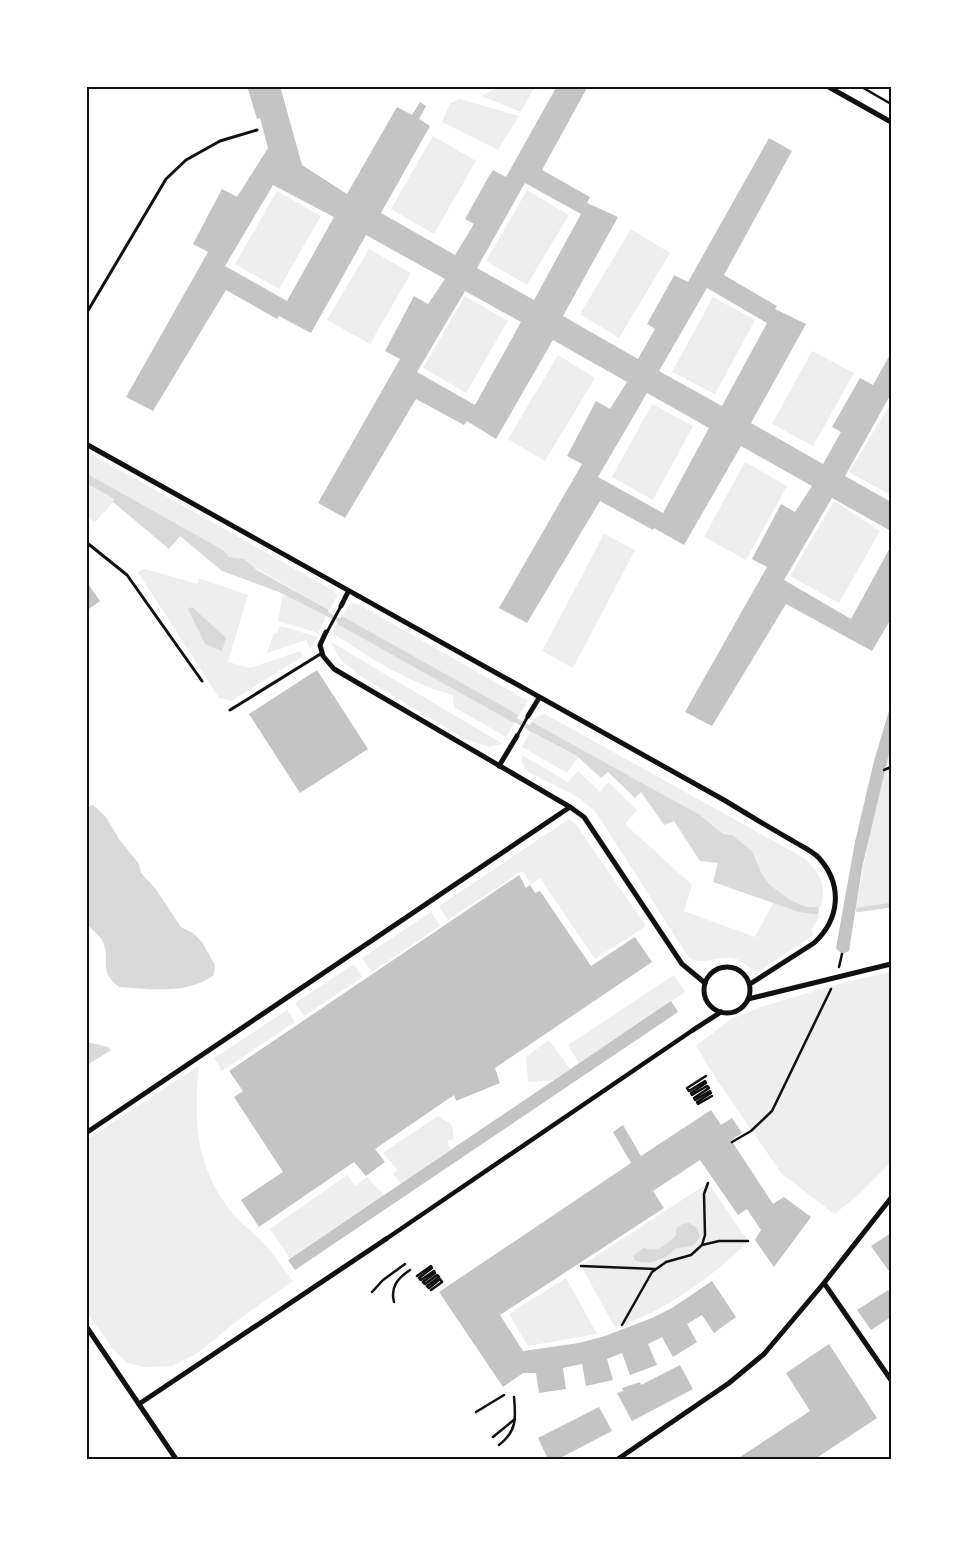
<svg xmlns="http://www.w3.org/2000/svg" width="977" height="1545" viewBox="0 0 977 1545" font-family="Helvetica,sans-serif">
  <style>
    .green { fill: #eee }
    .water { fill: #d9d9d9 }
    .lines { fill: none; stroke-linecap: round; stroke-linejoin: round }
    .stream { stroke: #d9d9d9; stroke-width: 4.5 }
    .building { fill: #c4c4c4; fill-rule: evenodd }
    .path { stroke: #111; stroke-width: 2.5 }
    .service { stroke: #111; stroke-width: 3 }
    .pedestrian { stroke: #111; stroke-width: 4.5 }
    .minor { stroke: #111; stroke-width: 5 }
    .neatline { fill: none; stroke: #111; stroke-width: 2 }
  </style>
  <rect width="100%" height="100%" fill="#fff"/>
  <g class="green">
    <polygon points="500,86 535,86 521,112 481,96"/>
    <polygon points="460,99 519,116 498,150 442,122 450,103"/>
    <polygon points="433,136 476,161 434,234 391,209"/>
    <polygon points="527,190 569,215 527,285 486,261"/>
    <polygon points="277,191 321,216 279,289 235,264"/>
    <polygon points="631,229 670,253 619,338 580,314"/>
    <polygon points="369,249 411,273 370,344 327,320"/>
    <polygon points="465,296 508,321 466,393 423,368"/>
    <polygon points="713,297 755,320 715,394 672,372"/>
    <polygon points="812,351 854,373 813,446 772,424"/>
    <polygon points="558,355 595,378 545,461 508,439"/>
    <polygon points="891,403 891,495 849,472"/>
    <polygon points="652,404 693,426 653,500 612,477"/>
    <polygon points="86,451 332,590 338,595 329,610 258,569 229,557 223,550 86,473"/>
    <polygon points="745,462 787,486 746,560 704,537"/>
    <polygon points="86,483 115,500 95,522 86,516"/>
    <polygon points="834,501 880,531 839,603 790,576"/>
    <polygon points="604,534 635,550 573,668 542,651"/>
    <polygon points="145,569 197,584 199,578 248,595 228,662 250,668 300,651 303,656 231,701 219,698 138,572"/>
    <polygon points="283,594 326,616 318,633 278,621"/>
    <polygon points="351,603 358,604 528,701 519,715 342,616"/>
    <path d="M337 624 514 723 506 737 454 707 453 695C408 683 371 658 332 633Z"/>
    <polygon points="280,626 318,637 310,649 306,640 267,653 274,633 277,633"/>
    <polygon points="331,642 503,744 489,747 465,739 362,677 341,660"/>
    <path d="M545 714 804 858C821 874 826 884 821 907H806L790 900 769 884 761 872 752 851 732 835 723 834 700 815 532 722 538 716Z"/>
    <polygon points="530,732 578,757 567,773 522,747"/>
    <polygon points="891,745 891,905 855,910 873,817"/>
    <path d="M522 755 568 782 578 771 600 792 608 782 637 810 625 824 692 885 684 911 755 937 773 903 799 912 820 916 811 930 814 935 758 972C749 969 743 960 733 958 717 955 705 966 689 958L596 812 578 797 528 772 522 762Z"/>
    <polygon points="569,819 575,823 646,926 595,959 540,878 531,884 522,871 448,920 439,906"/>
    <polygon points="431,912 440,926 372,972 362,958"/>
    <polygon points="354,964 362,977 304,1016 295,1003"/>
    <polygon points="891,972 891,1162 855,1198 834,1214 781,1173 715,1077 696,1046 731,1019 764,1006 846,982"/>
    <polygon points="674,975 685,992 579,1063 568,1045"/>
    <polygon points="287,1010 295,1022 222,1071 214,1058"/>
    <polygon points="549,1040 570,1069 554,1080 528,1082 526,1057"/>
    <path d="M199 1066C193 1122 196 1169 234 1215 244 1227 258 1235 267 1247 276 1257 284 1270 293 1281L242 1317 196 1354 172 1366 145 1367 127 1363 113 1349 86 1311V1140Z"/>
    <polygon points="438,1116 452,1125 454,1139 447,1141 451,1149 401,1183 393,1174 398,1170 383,1153"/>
    <polygon points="347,1175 355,1186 367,1177 384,1195 290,1258 270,1229"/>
    <path d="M708 1183 748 1241C716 1275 659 1315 615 1327L581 1266Z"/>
    <polygon points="566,1278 597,1334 528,1346 509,1314"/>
  </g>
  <g class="water">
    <polygon points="86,473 223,550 229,557 244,559 257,570 329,610 326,616 279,592 222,571 180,536 169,549 113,502 114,499 86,483"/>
    <polygon points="192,607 226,638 222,651 205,644 188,609"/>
    <polygon points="342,616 519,715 514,723 337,624"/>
    <polygon points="532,722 700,815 723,834 732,835 752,851 761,872 769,884 790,900 806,907 819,907 818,915 799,912 713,882 718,863 700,861 674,821 664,825 641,792 635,798 608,772 601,778 577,756 527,730"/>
    <path d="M93 805 106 817 119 839 139 864 141 873 155 888 181 927 193 933 202 942 215 965 214 975C188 995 150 989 119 987 98 970 110 962 104 944 101 936 92 930 86 923V807Z"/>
    <polygon points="86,1042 108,1047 111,1050 86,1066"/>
    <path d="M689 1223 697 1228 700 1237 694 1245 674 1249C667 1260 646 1266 635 1260L633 1256 644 1248C655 1254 668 1244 676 1235V1229L682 1224Z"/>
  </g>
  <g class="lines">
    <g class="stream">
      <polyline points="322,611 344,623"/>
      <polyline points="512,718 533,730"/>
      <polyline points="858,910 891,905"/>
    </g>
  </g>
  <g class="building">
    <path d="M247 86H280L302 165 347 194 397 107 412 115 420 102 426 106 419 119 430 126 381 213 455 255 474 224 465 219 489 176 493 170 506 177 557 86H588L542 170 590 197 587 203 618 217 563 316 638 359 655 329 647 324 671 281 674 275 688 282 769 138 792 151 724 275 777 306 775 309 806 324 751 423 823 464 841 432 832 427 860 378 873 385 891 353V394L845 476 891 502V531L832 498 784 580 851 619 891 546V619L872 651 786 604 712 726 685 712 767 567 752 559 781 504 795 512 812 486 741 446 684 545 654 528 653 530 600 501 527 623 499 608 582 464 567 456 596 401 610 409 627 382 553 340 496 439 467 421 464 425 416 399 345 518 318 503 400 359 385 351 414 296 428 304 445 279 366 235 311 333 279 316 277 319 226 290 153 411 126 397 208 252 193 244 222 189 237 197 268 148 260 118 257 119ZM525 183 581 214 534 300 477 268ZM273 185 334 217 287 301 225 266ZM707 288 767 323 722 406 659 371ZM465 291 521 322 475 405 417 372ZM647 393 709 428 663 513 598 477Z"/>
    <polygon points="86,581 100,601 86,611"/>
    <polygon points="317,670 368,749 300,793 249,714"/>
    <polygon points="891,704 891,745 862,868 849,951 842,954 836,948 855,842 874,761"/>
    <polygon points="519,875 526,888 530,885 535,893 540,891 591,966 635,937 652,962 495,1068 500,1083 456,1101 454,1095 375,1149 385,1162 366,1176 354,1162 259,1227 241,1200 283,1172 234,1097 243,1091 229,1071"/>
    <polygon points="671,1001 678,1012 295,1270 288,1260"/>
    <polygon points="711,1110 721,1125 732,1118 742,1133 731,1140 773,1204 784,1197 811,1217 774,1267 755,1240 761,1230 747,1209 738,1215 700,1160 653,1191 664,1208 500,1315 523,1351 579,1343 605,1336 652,1318 672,1308 712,1281 736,1317 714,1333 702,1315 687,1324 697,1342 673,1357 662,1337 648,1344 657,1365 630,1375 622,1353 607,1359 613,1380 586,1386 582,1364 563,1368 566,1389 539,1393 536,1373 523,1373 503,1387 439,1292 631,1163 613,1132 623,1125 641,1156"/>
    <polygon points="891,1233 891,1274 871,1246"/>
    <polygon points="888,1290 891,1295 891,1317 871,1330 857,1310"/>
    <polygon points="829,1344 877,1418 815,1459 737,1459 810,1411 786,1373"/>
    <polygon points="680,1365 693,1389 632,1421 617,1393 623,1391 622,1388 640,1382 641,1385"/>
    <polygon points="599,1407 612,1431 558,1459 548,1459 538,1438"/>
  </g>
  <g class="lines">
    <g class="path">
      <polyline points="860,86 891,104"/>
      <polyline points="884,770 891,767"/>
      <polyline points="839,967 842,954"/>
      <polyline points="706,1076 687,1088 689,1091 705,1081 706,1083 691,1093 692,1095 707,1086 709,1088 694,1098 695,1100 710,1091 711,1093 697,1102 698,1104 712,1096"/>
      <polyline points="732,1142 751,1131 772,1111 831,989"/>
      <polyline points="702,1245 719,1241 748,1241"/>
      <polyline points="581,1266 655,1269"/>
      <polyline points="417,1276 431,1266 432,1268 419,1278 421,1280 434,1271 435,1273 423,1282 425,1284 437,1275 439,1277 427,1286 429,1288 440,1279 442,1282 431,1290"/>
      <polyline points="372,1292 383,1280 405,1264"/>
      <path d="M394 1302C390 1287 398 1278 410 1270"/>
      <polyline points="622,1325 652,1272 666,1262 691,1255 702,1245 705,1235 704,1194 708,1183"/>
      <polyline points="476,1412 504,1395"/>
      <polyline points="493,1437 515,1419"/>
      <path d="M499 1445C517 1431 516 1418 514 1397"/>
    </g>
    <g class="service">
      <polyline points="86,314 166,179 186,160 220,141 257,130"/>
      <polyline points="86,542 127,575 202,681"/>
      <polyline points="327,632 341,606"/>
      <polyline points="230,710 322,653"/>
      <polyline points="517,736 528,716"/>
    </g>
    <polyline class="pedestrian" points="386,1239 693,1030"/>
    <g class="minor">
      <polyline points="827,86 891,122"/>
      <path d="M86 444 724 800C747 814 770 828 793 841 801 846 813 851 819 858 843 885 840 919 814 943L750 984"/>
      <polyline points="341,606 348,592"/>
      <polyline points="326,632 320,645 323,656 334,669 570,807"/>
      <polyline points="528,716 539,698"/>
      <polyline points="499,766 517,736"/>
      <circle cx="727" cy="990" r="23"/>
      <polyline points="748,999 891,964"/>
      <polyline points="693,1030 721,1012"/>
      <polyline points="86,1133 570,807 584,817 682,964 705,983"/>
      <polyline points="824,1283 891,1380"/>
      <polyline points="86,1326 176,1459"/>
      <polyline points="139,1404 386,1239"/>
      <polyline points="618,1459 729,1383 764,1354 824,1283 891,1198"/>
    </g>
  </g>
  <rect width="977" height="1545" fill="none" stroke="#ffffff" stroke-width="175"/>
  <rect x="88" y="88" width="802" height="1370" class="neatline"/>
</svg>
